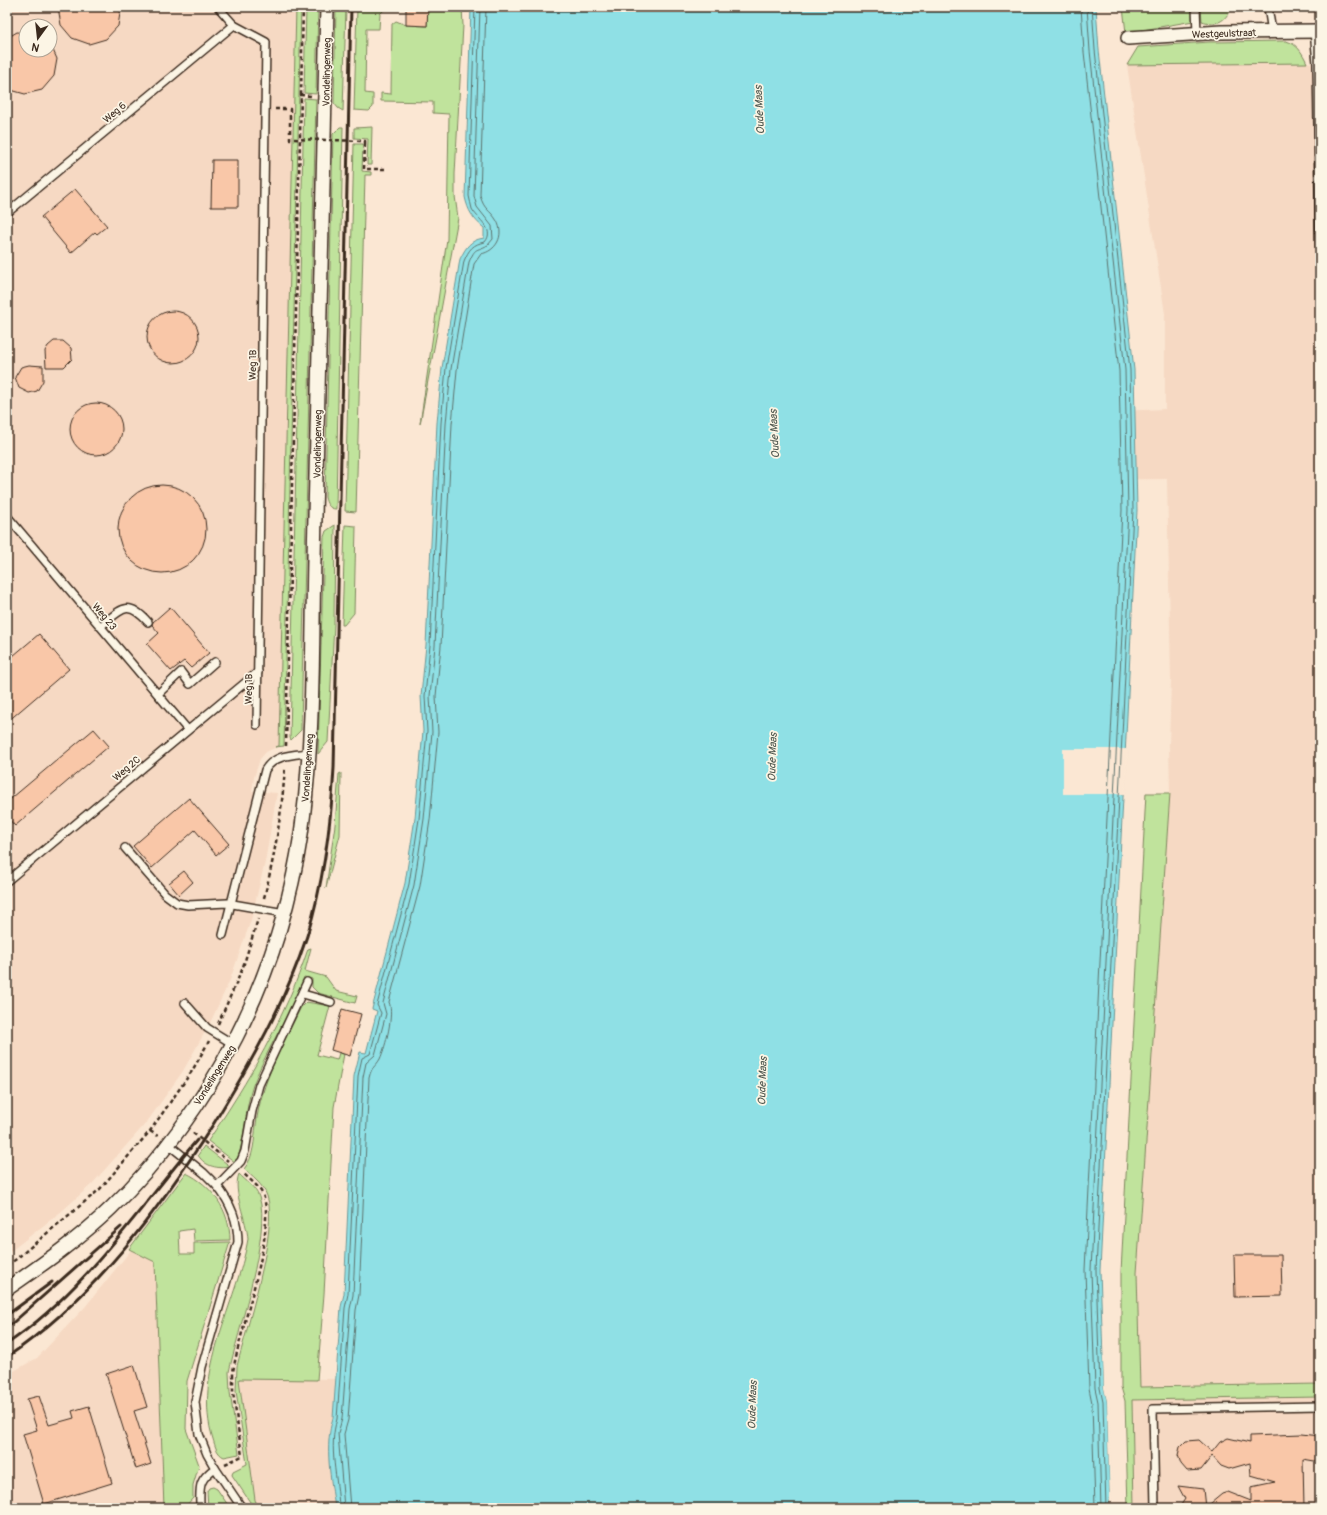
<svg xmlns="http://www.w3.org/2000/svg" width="1327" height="1515" viewBox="0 0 1327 1515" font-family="Pangolin,sans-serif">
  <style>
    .built { fill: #f6d9c3; fill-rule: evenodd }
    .green { fill: #c0e39c; stroke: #7e865d }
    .water { fill: #8fe0e5; stroke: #6d9795 }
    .pier { fill: #fbe7d3 }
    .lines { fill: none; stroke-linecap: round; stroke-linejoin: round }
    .shore { stroke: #5d736e; stroke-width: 1 }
    .building { fill: #f9c7a8; stroke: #3b2a1e }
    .lane-casing { stroke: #3b2a1e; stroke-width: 10 }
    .street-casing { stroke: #3b2a1e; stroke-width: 16 }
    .path { stroke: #3b2a1e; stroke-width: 2.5; stroke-dasharray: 4 3; stroke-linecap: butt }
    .lane { stroke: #fcf5e5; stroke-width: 7 }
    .street { stroke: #fcf5e5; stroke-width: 13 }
    .rail { stroke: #3b2a1e; stroke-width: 3 }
    .path-bridge { stroke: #3b2a1e; stroke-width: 2.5; stroke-dasharray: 4 3; stroke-linecap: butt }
    .labels { text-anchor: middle; stroke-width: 3.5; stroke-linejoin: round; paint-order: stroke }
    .street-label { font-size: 10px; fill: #3b2a1e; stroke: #fcf5e5 }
    .water-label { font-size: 11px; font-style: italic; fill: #505850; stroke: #fcf5e5 }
  </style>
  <rect width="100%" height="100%" fill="#fbe7d3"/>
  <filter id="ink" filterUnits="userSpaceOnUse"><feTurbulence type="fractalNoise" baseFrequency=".025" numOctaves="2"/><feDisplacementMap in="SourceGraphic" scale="8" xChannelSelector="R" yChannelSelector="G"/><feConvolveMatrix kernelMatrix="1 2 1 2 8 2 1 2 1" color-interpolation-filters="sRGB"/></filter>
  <g filter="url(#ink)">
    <g class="built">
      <path d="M7 7H296L279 746 266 752 260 759 254 777 252 791 277 793 265 862 251 920 230 980 210 1023 183 1071 147 1122 92 1184 62 1211 7 1254ZM26 26H50V50H26Z"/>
      <polygon points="1289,62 1320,63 1320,1384 1140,1387 1137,1273 1170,793 1169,745 1171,680 1167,479 1059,480 1058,414 1165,409 1165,314 1127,65"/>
      <polygon points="131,1250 155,1262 164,1508 7,1508 7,1375 37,1358 85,1307"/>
      <polygon points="238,1379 336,1379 333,1418 329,1431 330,1467 335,1508 259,1508 255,1500"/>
      <polygon points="1320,1397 1320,1508 1134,1508 1132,1400"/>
    </g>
    <g class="green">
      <polygon points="296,7 301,7 284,746 275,747 279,746"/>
      <polygon points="306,7 318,7 316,94 304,93"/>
      <polygon points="336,7 346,7 343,111 338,108 334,103"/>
      <polygon points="357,7 387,7 380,14 379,29 366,29 365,93 373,94 373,107 369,111 354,110"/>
      <polygon points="428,7 462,7 463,25 455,174 455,196 458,218 420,424 447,239 449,114 433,113 433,102 381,101 381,93 391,94 392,24 396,21 406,25 427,26"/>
      <polygon points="1123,7 1192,7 1193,21 1126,33"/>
      <path d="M1201 7H1231C1226 22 1216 26 1202 21Z"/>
      <path d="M1286 41C1297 44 1302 52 1307 63L1127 65 1138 47 1210 42Z"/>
      <polygon points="304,98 316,99 301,727 301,730 291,740 290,738"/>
      <path d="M340 127H343L336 509C329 509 326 503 325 497L333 134Z"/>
      <polygon points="372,127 371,165 367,165 368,139 354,138 354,128"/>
      <polygon points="354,144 363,144 362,171 371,172 371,175 365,175 356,512 345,511"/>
      <polygon points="335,525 334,624 328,742 318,754 324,537 326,531"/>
      <polygon points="345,525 356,526 354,613 344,625 342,625"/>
      <polygon points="341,773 340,835 326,888 335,825 339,774"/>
      <polygon points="1146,793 1170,793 1137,1273 1140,1387 1320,1384 1320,1397 1132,1400 1134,1508 1128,1508 1125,1401 1121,1387 1121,1272"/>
      <path d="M311 948 305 971 326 977 336 991 357 996 355 1003 318 993 312 987V979L304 977C291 1014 267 1048 253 1085 244 1111 246 1138 236 1163L208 1141C249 1081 285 1018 308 949Z"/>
      <path d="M306 1002 330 1006 317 1055 337 1060 339 1053 344 1054 334 1107 324 1294 317 1380 239 1379 255 1500 259 1508H254L232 1475 233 1471 247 1464 236 1391 237 1366C246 1330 279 1228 267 1196 263 1184 252 1177 244 1169 254 1157 254 1140 256 1125 261 1082 282 1046 301 1007Z"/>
      <path d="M204 1146 231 1167C218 1169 205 1167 198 1155Z"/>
      <path d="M186 1173C212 1185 230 1211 230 1240L194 1241 193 1229 179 1231 180 1254H194V1243L230 1242 187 1381 186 1429 199 1465 193 1485V1498L184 1508H164L155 1262 129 1249Z"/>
      <path d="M239 1174C246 1181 256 1188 259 1197 272 1230 237 1334 229 1372L230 1392 239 1454 224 1457C217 1454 215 1446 213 1439 192 1374 237 1303 248 1239 247 1220 232 1192 239 1174Z"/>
      <polygon points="213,1487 217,1489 230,1508 208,1508 207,1491 209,1488"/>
    </g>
    <path class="water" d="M471 7H1096L1099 50 1134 370 1137 510 1100 1270 1104 1388 1107 1401 1110 1508H335C331 1480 324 1446 333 1418L341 1307 344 1294 354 1076 360 1052 366 1053 377 1011 372 1009 405 883 415 818 423 731 421 696 426 645 437 423 442 368 460 259C466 247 470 240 484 238V228C473 219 468 211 465 197Z"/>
    <g class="pier">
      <polygon points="1063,749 1128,749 1125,794 1063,794"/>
      <polygon points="1103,1356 1105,1356 1106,1387 1109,1401 1112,1508 1110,1508 1107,1401 1104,1388"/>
    </g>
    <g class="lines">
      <g class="shore">
        <polyline points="1081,7 1084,52 1119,371 1122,510 1085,1270 1089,1388 1092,1403 1095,1508"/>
        <polyline points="1087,7 1090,51 1125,370 1128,510 1091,1270 1095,1388 1098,1402 1101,1508"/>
        <polyline points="1092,7 1095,50 1130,370 1133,510 1096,1270 1100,1388 1103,1402 1106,1508"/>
        <path d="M339 1508C338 1478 328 1448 337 1419L345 1308 348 1294 358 1076 362 1058 370 1054 381 1013 377 1005 409 884 419 819 427 731 425 696 430 645 441 423 446 368 464 261C469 249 473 244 485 242 496 229 477 219 472 209 471 205 470 200 469 196L475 7"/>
        <path d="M344 1508 338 1433 342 1419 350 1309 353 1295 363 1077 366 1063 375 1055 386 1014 383 1003 414 885 424 819 432 732 430 696 435 646 446 424 451 369 469 262C476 246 475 252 488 245L493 239 492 226 477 207 474 196 480 7"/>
        <path d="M350 1508 344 1434 348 1420 356 1310 359 1295 369 1078C372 1065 375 1068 380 1059 386 1046 394 1014 389 1002L420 886 430 820 438 732 436 696 441 646 452 424 457 370 474 264 481 254C496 251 505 236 497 221 490 209 484 211 480 195L486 7"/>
      </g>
    </g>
    <g class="building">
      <polygon points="58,7 121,7 118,26 106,39 89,44 72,38 61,25"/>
      <polygon points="406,7 428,7 427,26 406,25"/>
      <polygon points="17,32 26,33 26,50 53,50 57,59 54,76 42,90 25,94 7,89 7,38"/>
      <polygon points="212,160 238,160 238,207 211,207"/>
      <polygon points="75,189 107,226 97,234 95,232 71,253 41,217"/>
      <circle cx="173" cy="337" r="26"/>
      <polygon points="54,341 63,341 71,348 72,359 64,367 46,367 45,351 48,346"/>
      <polygon points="29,365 43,366 43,381 37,391 29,393 19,388 15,377 21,367"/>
      <circle cx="96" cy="429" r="26"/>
      <circle cx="162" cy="529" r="44"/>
      <polygon points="170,607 209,653 191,668 184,661 171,671 147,644 159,633 152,625 153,622"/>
      <polygon points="39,634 69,669 7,722 7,661"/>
      <polygon points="94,729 109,746 15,826 7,817 7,802"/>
      <polygon points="189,798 229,844 216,855 195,830 152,868 133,846"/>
      <polygon points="184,871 193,882 179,895 169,883"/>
      <polygon points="342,1009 361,1014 350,1056 331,1050"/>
      <polygon points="1234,1255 1281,1255 1282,1296 1235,1297"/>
      <polygon points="134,1365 147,1407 134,1411 151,1464 136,1469 106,1374"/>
      <polygon points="39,1396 49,1425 74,1418 72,1411 89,1406 112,1483 44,1504 23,1434 37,1430 27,1399"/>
      <polygon points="1302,1434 1320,1436 1320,1462 1303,1459 1304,1508 1179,1508 1185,1499 1178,1486 1203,1489 1205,1508 1222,1494 1228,1492 1251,1501 1251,1487 1275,1482 1251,1475 1250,1463 1229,1469 1221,1466 1212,1456 1201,1470 1187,1471 1181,1464 1178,1455 1180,1447 1186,1441 1199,1440 1212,1452 1220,1442 1228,1438 1250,1443 1250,1436"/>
    </g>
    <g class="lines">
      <g class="lane-casing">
        <g id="lane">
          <polyline points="218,7 234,25 266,42 257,725"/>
          <polyline points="1196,7 1197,34"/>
          <polyline points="1268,7 1272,32"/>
          <polyline points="1314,31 1317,63 1320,250"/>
          <polyline points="7,213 234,25"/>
          <polyline points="7,516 187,729"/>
          <path d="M101 626C122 609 127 599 148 622"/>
          <polyline points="158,694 181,672 190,684 215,662"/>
          <polyline points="125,848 165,894 177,903 188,905 227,903 285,913"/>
          <polyline points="7,881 258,672"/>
          <path d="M223 935 265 770C274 755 291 755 308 753"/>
          <polyline points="303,994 331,1002"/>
          <polyline points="185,1003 207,1028 233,1044"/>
          <polyline points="168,1144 204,1173 217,1186"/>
          <polyline points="215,1468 242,1508"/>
          <path d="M200 1508C200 1488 197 1481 215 1468L207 1454 199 1434 195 1402 202 1367 238 1242C238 1220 231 1203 217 1186L241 1161 245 1151 252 1111 259 1085 307 982"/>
          <polyline points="1155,1508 1153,1409 1320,1406"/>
        </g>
      </g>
      <g class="street-casing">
        <g id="street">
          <polyline points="1128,38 1221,32 1320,31"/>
          <polyline points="324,137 327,7"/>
          <path d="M7 1289C43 1264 79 1239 111 1208 213 1109 280 975 301 834 314 743 312 649 314 558 317 419 321 281 324 143"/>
        </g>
      </g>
      <g class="path">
        <polyline points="300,95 311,96"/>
        <polyline points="275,109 290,109 290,136"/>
        <polyline points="365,144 364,169 386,169"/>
        <polyline points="286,746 303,7"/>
        <path d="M264 898C275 855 282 812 285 767"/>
        <polyline points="218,1024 242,970 258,919"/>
        <polyline points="150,1131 158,1136"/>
        <polyline points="193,1133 228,1161"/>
        <polyline points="7,1265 15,1260 100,1189 150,1131 192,1071 209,1041"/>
        <path d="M225 1464 242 1456 233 1392V1372C239 1331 277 1231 263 1195 259 1186 250 1180 243 1173"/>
      </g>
      <use href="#lane" class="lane"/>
      <use href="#street" class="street"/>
      <g class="rail">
        <polyline points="7,1315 52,1282"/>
        <polyline points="7,1328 121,1227"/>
        <path d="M7 1344C85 1291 137 1211 197 1140"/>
        <path d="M7 1357C94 1298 158 1211 214 1123 251 1063 285 1003 307 936 324 881 331 825 334 768L351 7"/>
      </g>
      <polyline class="path-bridge" points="290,136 290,139 365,141 365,144"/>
    </g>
  </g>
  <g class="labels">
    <g class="street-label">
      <text transform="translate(1224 33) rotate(-2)" y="4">Westgeulstraat</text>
      <text transform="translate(326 72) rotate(-89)" y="4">Vondelingenweg</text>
      <text transform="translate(114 112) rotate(-40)" y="4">Weg 6</text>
      <text transform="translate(252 365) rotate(-89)" y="4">Weg 1B</text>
      <text transform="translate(317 444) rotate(-89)" y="4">Vondelingenweg</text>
      <text transform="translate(105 616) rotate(50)" y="4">Weg 23</text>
      <text transform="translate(248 689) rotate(-89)" y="4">Weg 1B</text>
      <text transform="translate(126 768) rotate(-40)" y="4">Weg 2C</text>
      <text transform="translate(307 768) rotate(-86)" y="4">Vondelingenweg</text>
      <text transform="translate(214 1075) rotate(-58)" y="4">Vondelingenweg</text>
    </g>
    <g class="water-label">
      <text transform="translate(759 110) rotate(-93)" y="4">Oude Maas</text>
      <text transform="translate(774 434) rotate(-93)" y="4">Oude Maas</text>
      <text transform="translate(772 757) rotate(-88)" y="4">Oude Maas</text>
      <text transform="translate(762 1081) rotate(-88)" y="4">Oude Maas</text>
      <text transform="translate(752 1405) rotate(-88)" y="4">Oude Maas</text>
    </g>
  </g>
  <rect width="1327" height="1515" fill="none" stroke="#fcf5e5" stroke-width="24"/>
  <rect x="12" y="12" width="1303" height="1491" fill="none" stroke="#3b2a1e" stroke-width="1.5" filter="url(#ink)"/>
  <g transform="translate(38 38) rotate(195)"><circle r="19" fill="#fcf5e5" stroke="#afa495"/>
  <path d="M0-3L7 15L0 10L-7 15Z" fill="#3b2a1e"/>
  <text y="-6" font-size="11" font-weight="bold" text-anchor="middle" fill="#3b2a1e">N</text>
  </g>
</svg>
